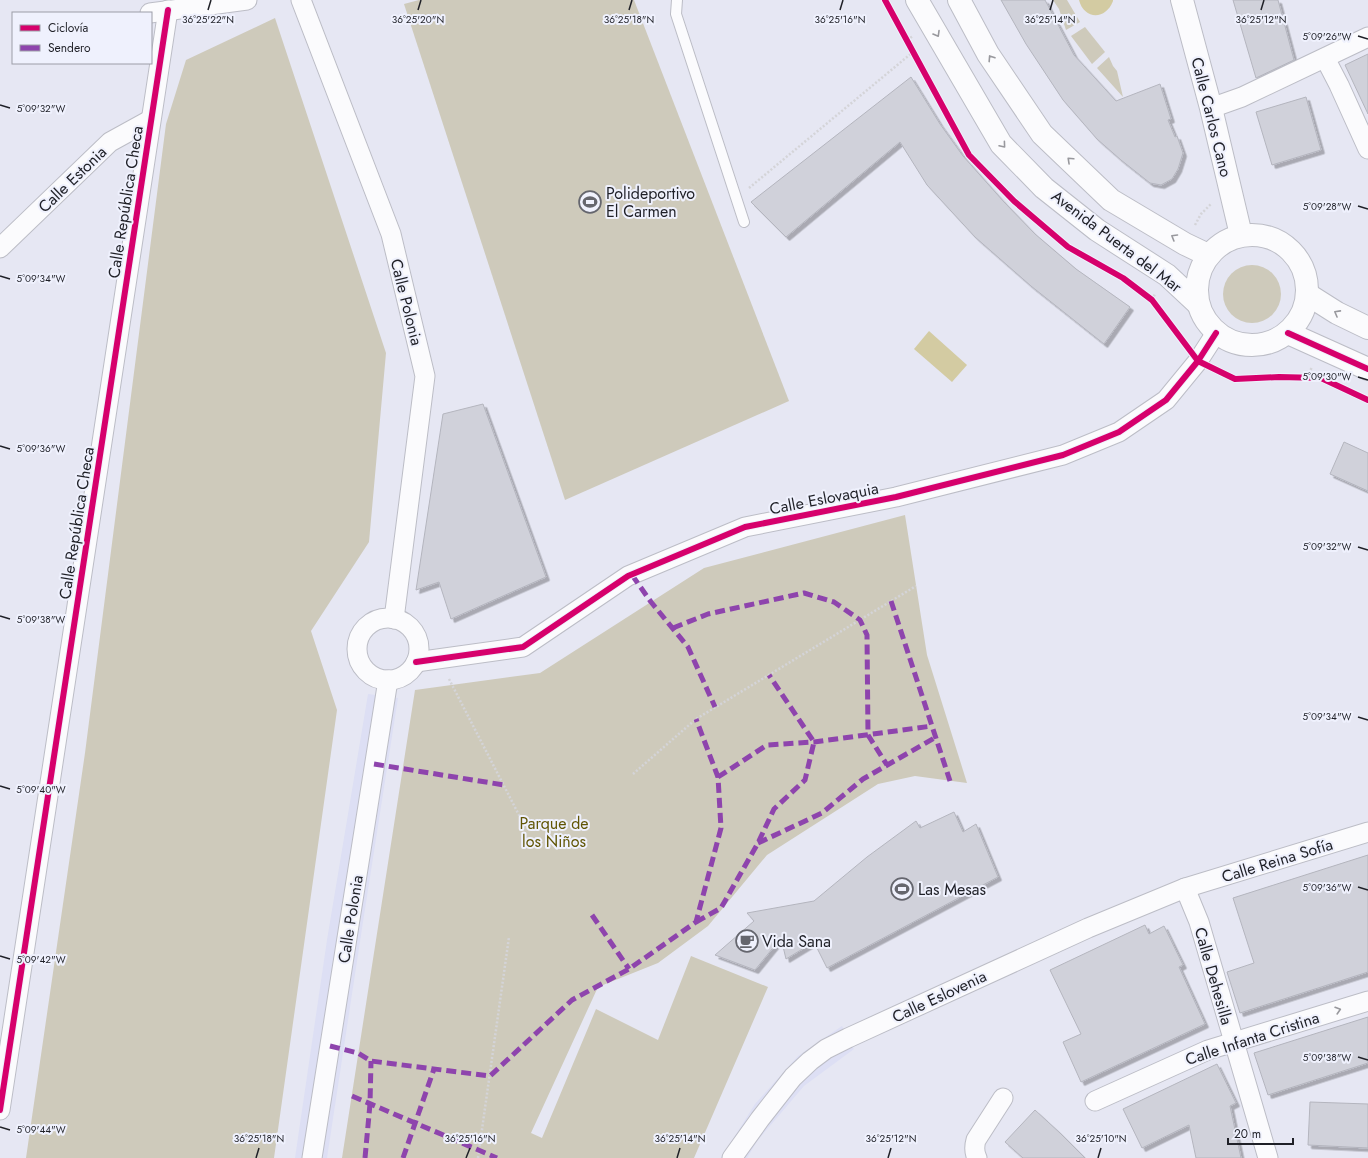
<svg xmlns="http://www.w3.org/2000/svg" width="1368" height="1158" viewBox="0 0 1368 1158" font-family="Jost,sans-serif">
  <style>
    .built { fill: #dddff4 }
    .green { fill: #cecabb }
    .water { fill: #d3cba2 }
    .building { fill: #d0d1da; stroke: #b4b5be; filter: url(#shadow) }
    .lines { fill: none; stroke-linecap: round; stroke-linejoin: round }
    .service-casing { stroke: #bcbdc6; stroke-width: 12 }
    .minor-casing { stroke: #bcbdc6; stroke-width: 21 }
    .tertiary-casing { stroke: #bcbdc6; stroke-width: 24 }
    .secondary-casing { stroke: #bcbdc6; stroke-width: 24 }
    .path { stroke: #d4d4d8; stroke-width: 2.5; stroke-dasharray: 2 2; stroke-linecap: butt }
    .service { stroke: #fbfbfd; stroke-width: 10 }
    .minor { stroke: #fbfbfd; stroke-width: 19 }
    .tertiary { stroke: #fbfbfd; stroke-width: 22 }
    .secondary { stroke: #fbfbfd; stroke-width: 22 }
    .quiet { stroke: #8e44ad; stroke-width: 5; stroke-dasharray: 10 5; stroke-linecap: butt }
    .cycleway-casing { stroke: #eff1fd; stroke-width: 8 }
    .cycleway { stroke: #d6006c; stroke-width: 6 }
    .oneway { stroke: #98989d }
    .ticks { fill: none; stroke: #1f2027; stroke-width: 1.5 }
    .labels { text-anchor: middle; stroke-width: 4; stroke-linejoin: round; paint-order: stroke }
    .street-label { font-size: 16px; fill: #1f2027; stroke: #eff1fd }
    .poi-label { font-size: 16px; fill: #1f2027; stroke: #eff1fd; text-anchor: start }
    .park-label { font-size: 16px; fill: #615504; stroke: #eff1fd }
    .ticks-label { font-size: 10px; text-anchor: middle; fill: #1f2027; stroke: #eff1fd; stroke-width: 4; stroke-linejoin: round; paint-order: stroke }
  </style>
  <defs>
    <filter id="shadow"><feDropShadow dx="3.5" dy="3.5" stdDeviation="0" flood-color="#0004"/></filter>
  </defs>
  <rect width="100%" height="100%" fill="#e6e7f3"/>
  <g class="built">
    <polygon points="368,694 398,698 363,922 327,1158 295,1158 327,940"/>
    <polygon points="842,1026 854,1049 804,1086 758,1140 747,1158 721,1158 755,1104 798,1056"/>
  </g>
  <g class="green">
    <polygon points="419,0 634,0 789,401 565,500 404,4"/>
    <polygon points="1053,0 1067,0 1080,22 1066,30 1059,9"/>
    <polygon points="275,18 386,353 369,542 311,631 337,710 274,1158 26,1158 85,753 166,124 186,60"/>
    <polygon points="1085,27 1105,52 1092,64 1071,36"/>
    <polygon points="1109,57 1113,66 1117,71 1123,97 1097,68"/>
    <circle cx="1252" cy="294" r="29"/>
    <polygon points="905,515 927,655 967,783 915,776 878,784 767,855 708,926 658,963 598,987 531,1133 542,1138 596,1009 658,1040 691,956 768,987 694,1158 342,1158 415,690 540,673 704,568"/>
  </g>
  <g class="water">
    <path d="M1079 0H1113V1C1106 20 1084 20 1079 0Z"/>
    <polygon points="929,331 967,365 952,382 914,349"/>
  </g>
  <g class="building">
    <polygon points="1001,0 1045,0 1074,55 1116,101 1160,84 1171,119 1168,120 1175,137 1177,136 1183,153 1178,169 1172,179 1161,185 1150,183 1121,160 1097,139 1063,100 1026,44"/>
    <polygon points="1233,0 1278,0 1294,60 1256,78"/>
    <polygon points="1368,54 1368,114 1345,65"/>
    <polygon points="911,77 940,124 963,156 1004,202 1035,234 1076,269 1130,307 1104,344 1031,286 975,237 927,185 900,142 786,237 751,202"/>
    <polygon points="1306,97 1321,150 1272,165 1256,112"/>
    <polygon points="483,404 546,577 451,619 439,582 416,590 443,414"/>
    <polygon points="1344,442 1368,453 1368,491 1330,474"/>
    <polygon points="954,812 963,832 976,824 998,877 827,968 814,942 786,959 781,938 755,970 715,955 754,921 747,913 814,901 867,857 916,821 920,828"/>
    <polygon points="1368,855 1368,972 1240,1013 1227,972 1254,963 1233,898"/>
    <polygon points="1145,925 1149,934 1164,926 1183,965 1179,967 1205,1024 1081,1082 1063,1042 1081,1034 1050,970"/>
    <polygon points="1368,1017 1368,1063 1268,1095 1254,1053"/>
    <polygon points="1217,1064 1236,1103 1230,1106 1241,1158 1196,1158 1189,1125 1142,1148 1123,1109"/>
    <polygon points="1310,1102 1368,1104 1368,1148 1308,1145"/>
    <polygon points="1035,1110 1060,1133 1085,1158 1023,1158 1005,1142"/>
  </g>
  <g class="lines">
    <g class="service-casing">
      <polyline id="service" points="677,0 676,14 744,222"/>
    </g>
    <g class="minor-casing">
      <g id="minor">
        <polyline points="301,0 391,234 425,376 394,619"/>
        <polyline points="150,13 247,0"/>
        <polyline points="1325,58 1339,85 1368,149"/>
        <polyline points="1211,108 1242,97 1368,37"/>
        <polyline points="0,248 110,142 150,120"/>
        <circle cx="388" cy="649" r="31"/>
        <polyline points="416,662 523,647 628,576 745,527 896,497 1063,455 1119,432 1166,400 1198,361 1216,333"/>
        <polyline points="1185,888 1199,922 1268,1158"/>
        <polyline points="1095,1101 1208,1050 1368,1001"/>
        <polyline points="0,1110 168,10"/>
        <polyline points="312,1158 388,680"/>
        <polyline points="732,1158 760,1119 793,1077 810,1061 826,1049 848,1038 1088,928 1185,888 1368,832"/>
        <path d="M977 1158C974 1152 974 1147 976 1140L1003 1098"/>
      </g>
    </g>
    <g class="tertiary-casing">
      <polyline id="tertiary" points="1182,0 1211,108 1241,235"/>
    </g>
    <g class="secondary-casing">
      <g id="secondary">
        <polyline points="917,0 1001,144 1044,188 1097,230 1167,275 1197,303"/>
        <polyline points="959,0 988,54 1042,134 1111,200 1185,244 1208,255"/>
        <circle cx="1252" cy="290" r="55"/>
        <polyline points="1307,294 1337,313 1368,328"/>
        <polyline points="1288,333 1368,369"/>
      </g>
    </g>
    <g class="path">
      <polyline points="907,40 913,36"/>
      <polyline points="749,188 913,52"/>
      <polyline points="1195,225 1201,214 1211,204"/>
      <polyline points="1152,300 1155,294"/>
      <polyline points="1307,377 1312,367"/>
      <polyline points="449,679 520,817"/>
      <polyline points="633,774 696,719 916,586"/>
      <polyline points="478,1158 509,937"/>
    </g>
    <use href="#service" class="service"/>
    <use href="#minor" class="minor"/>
    <use href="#tertiary" class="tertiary"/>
    <use href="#secondary" class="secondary"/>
    <g class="quiet">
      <polyline points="632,575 651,602 688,647 715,707"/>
      <polyline points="891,601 950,781"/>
      <polyline points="673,628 708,614 804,593 834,602 860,620 867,635 868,735 887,765"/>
      <polyline points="374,764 504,785"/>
      <polyline points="718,777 767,745 814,742 932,726"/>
      <polyline points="758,843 822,813 863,779 936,737"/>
      <polyline points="592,915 629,969"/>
      <polyline points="696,922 721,908 758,843 774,809 805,780 814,742 769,675"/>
      <polyline points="330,1046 358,1053 371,1061 490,1076 572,1000 629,969 696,922 721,828 718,777 696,719"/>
      <polyline points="352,1096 497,1158"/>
      <polyline points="365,1158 370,1104 371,1061"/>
      <polyline points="403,1158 434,1069"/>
    </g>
    <g class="cycleway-casing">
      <g id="cycleway">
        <polyline points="885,0 969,155 1014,201 1068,247 1123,278 1152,300 1198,361 1235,379 1279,377 1321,378 1368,400"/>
        <polyline points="1288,333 1368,369"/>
        <polyline points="416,662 523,647 628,576 745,527 896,497 1063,455 1119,432 1166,400 1198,361 1216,333"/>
        <polyline points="0,1110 168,10"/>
      </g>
    </g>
    <use href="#cycleway" class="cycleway"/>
  </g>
  <defs><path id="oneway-chevron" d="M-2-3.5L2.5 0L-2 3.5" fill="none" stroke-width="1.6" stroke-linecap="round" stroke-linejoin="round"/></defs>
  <g class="oneway">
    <use href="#oneway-chevron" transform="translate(937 34) rotate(60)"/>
    <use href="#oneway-chevron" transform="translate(991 58) rotate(-123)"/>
    <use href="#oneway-chevron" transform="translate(1003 145) rotate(50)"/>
    <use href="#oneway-chevron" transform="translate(1070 160) rotate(-137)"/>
    <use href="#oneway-chevron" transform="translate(1174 237) rotate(-149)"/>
    <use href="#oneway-chevron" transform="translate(1337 313) rotate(-151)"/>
    <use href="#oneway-chevron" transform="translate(1338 1010) rotate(-17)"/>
  </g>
  <path class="ticks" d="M208 10 211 0M418 10 421 0M629 10 632 0M840 10 843 0M1050 10 1053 0M1261 10 1264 0M1358 36 1368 39M0 105 10 108M1358 206 1368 209M0 276 10 279M1358 377 1368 380M0 446 10 449M1358 547 1368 550M0 616 10 619M1358 717 1368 720M0 786 10 789M1358 887 1368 890M0 956 10 959M1358 1057 1368 1060M0 1127 10 1130M256 1158 259 1148M466 1158 470 1148M677 1158 680 1148M888 1158 891 1148M1098 1158 1101 1148"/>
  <defs>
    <g id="stadium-ring" transform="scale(1.15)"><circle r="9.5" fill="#eff1fd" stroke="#65666e" stroke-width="1.5"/><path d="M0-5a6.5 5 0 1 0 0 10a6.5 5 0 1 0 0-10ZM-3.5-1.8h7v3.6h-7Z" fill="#65666e"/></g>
    <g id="cafe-ring" transform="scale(1.15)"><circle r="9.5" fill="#eff1fd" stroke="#65666e" stroke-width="1.5"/><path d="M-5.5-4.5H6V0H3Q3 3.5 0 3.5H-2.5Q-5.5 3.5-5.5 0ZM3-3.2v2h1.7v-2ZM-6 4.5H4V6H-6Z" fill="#65666e"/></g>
  </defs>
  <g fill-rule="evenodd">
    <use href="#stadium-ring" x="590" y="202"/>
    <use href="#stadium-ring" x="902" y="889"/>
    <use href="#cafe-ring" x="747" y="941"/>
  </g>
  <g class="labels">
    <g class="street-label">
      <text transform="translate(1212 117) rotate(76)" y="6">Calle Carlos Cano</text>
      <text transform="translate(72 179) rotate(-44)" y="6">Calle Estonia</text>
      <text transform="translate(125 202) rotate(-81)" y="6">Calle República Checa</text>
      <text transform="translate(1117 241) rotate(37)" y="6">Avenida Puerta del Mar</text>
      <text transform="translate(407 302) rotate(76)" y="6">Calle Polonia</text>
      <text transform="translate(824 498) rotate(-11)" y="6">Calle Eslovaquia</text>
      <text transform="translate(76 523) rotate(-81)" y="6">Calle República Checa</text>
      <text transform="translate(1277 860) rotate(-17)" y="6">Calle Reina Sofía</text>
      <text transform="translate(350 919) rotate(-81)" y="6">Calle Polonia</text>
      <text transform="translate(1214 976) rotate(74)" y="6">Calle Dehesilla</text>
      <text transform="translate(939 996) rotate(-25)" y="6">Calle Eslovenia</text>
      <text transform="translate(1252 1038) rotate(-18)" y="6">Calle Infanta Cristina</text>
    </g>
    <g class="poi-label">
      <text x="606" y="199">Polideportivo<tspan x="606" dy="18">El Carmen</tspan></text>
      <text x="918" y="895">Las Mesas</text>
      <text x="762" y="947">Vida Sana</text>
    </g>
    <g class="park-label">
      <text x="554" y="829">Parque de<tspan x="554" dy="18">los Niños</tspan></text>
    </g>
  </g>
  <g class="ticks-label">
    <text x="208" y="23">36°25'22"N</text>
    <text x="418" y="23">36°25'20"N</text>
    <text x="629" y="23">36°25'18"N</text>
    <text x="840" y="23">36°25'16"N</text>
    <text x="1050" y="23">36°25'14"N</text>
    <text x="1261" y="23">36°25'12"N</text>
    <text x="1327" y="40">5°09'26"W</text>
    <text x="41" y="112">5°09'32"W</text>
    <text x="1327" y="210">5°09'28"W</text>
    <text x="41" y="282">5°09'34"W</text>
    <text x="1327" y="380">5°09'30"W</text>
    <text x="41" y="452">5°09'36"W</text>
    <text x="1327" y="550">5°09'32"W</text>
    <text x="41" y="623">5°09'38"W</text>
    <text x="1327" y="720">5°09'34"W</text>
    <text x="41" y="793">5°09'40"W</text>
    <text x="1327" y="891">5°09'36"W</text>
    <text x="41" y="963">5°09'42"W</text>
    <text x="1327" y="1061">5°09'38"W</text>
    <text x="41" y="1133">5°09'44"W</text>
    <text x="259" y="1142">36°25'18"N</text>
    <text x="470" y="1142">36°25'16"N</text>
    <text x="680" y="1142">36°25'14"N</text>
    <text x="891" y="1142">36°25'12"N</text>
    <text x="1101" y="1142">36°25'10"N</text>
  </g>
  <rect x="12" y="12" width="140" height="52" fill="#eff1fd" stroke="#9c9da7"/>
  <rect x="20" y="25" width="20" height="6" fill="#d6006c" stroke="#9c9da7"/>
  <text x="48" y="32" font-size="12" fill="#1f2027">Ciclovía</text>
  <rect x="20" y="45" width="20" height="6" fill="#8e44ad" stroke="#9c9da7"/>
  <text x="48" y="52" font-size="12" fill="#1f2027">Sendero</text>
  <path d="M1228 1138v6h65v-6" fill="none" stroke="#1f2027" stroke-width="2"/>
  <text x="1234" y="1138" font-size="12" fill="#1f2027" stroke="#eff1fd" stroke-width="3" paint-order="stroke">20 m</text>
</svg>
